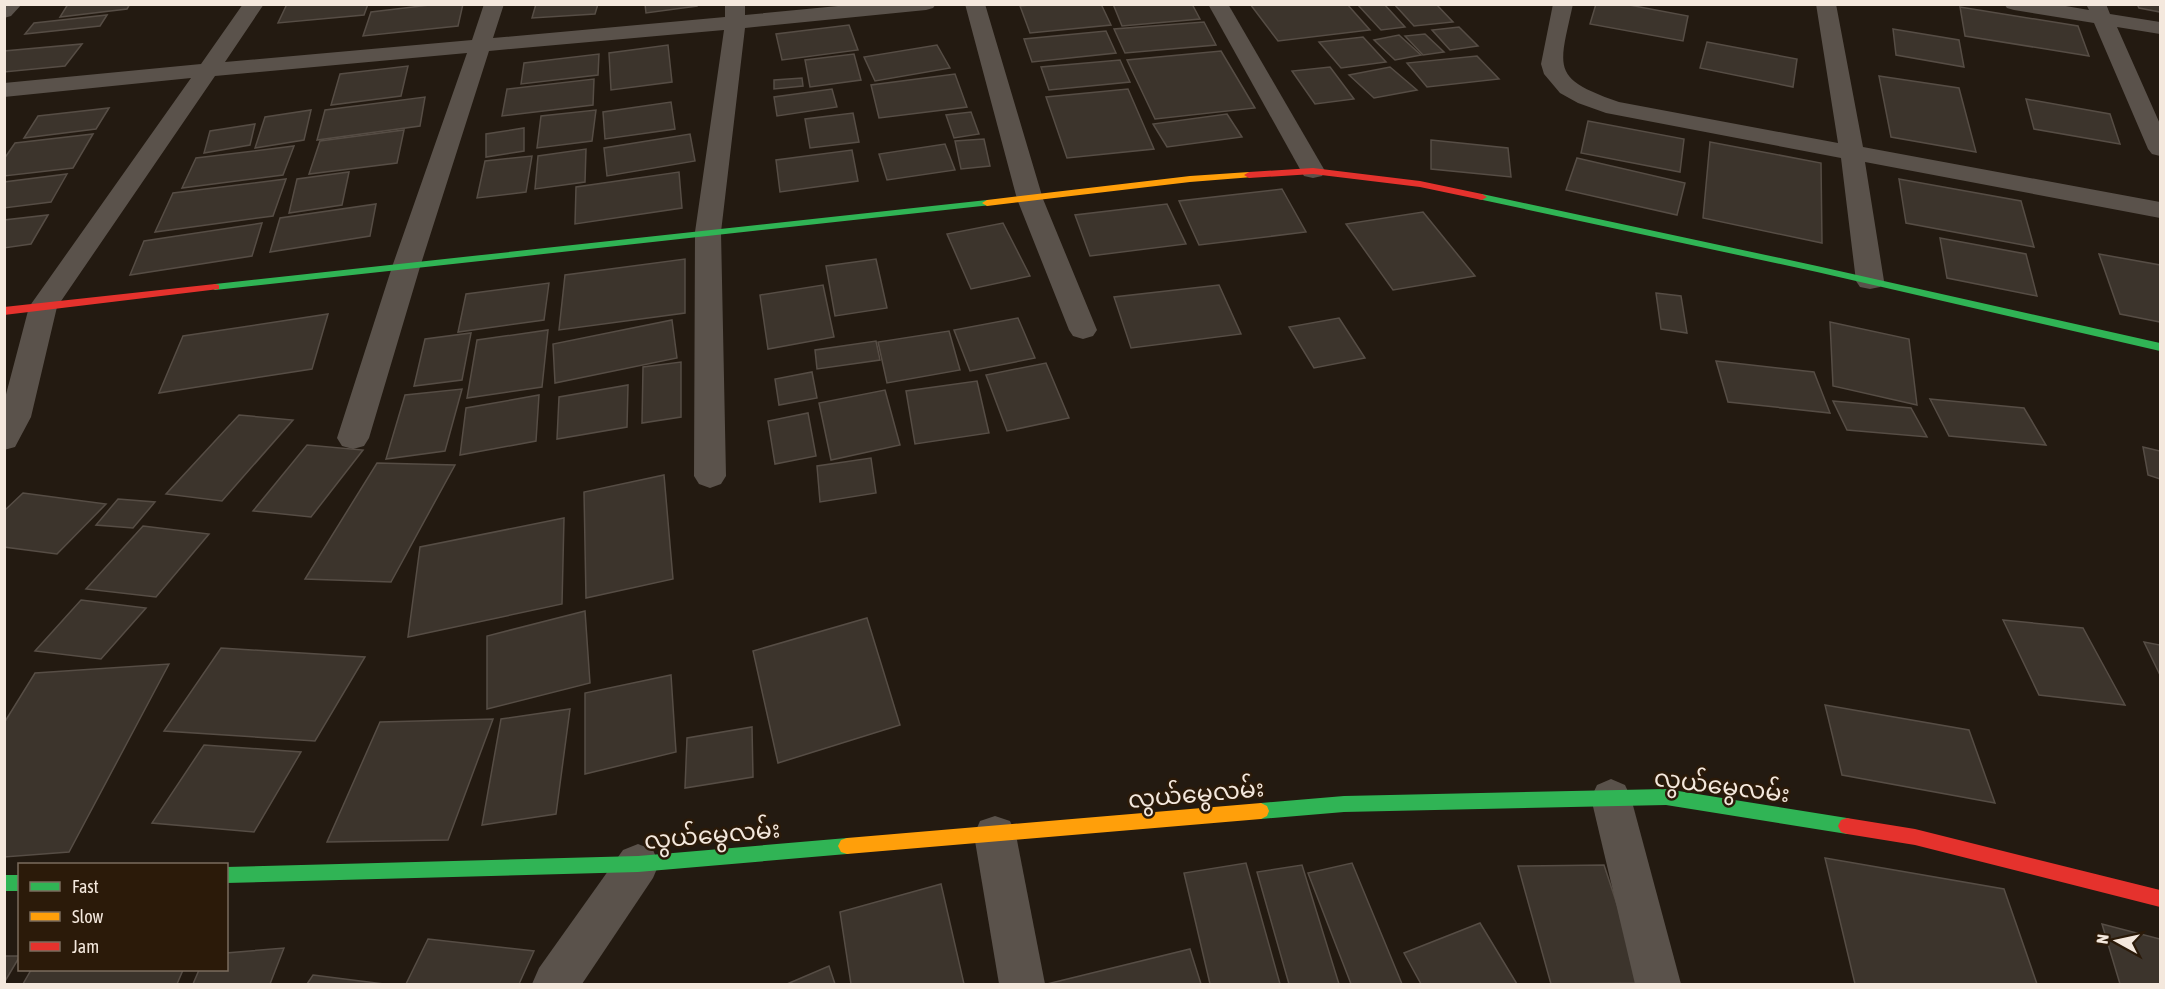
<svg xmlns="http://www.w3.org/2000/svg" width="2165" height="989" viewBox="0 0 2165 989" font-family="'Asap Condensed','Noto Sans Myanmar',sans-serif">
  <style>
    .building { fill: #3c342c; stroke: #564d45; stroke-width: 1.5 }
    .lines { fill: none; stroke-linecap: round; stroke-linejoin: round }
    .street { fill: #5a524b; fill-rule: evenodd }
    .fast { fill: #30b455; fill-rule: evenodd }
    .slow { fill: #ff9f0a; fill-rule: evenodd }
    .jam { fill: #e5322d; fill-rule: evenodd }
    .labels { text-anchor: middle; stroke-width: 5; stroke-linejoin: round; paint-order: stroke }
    .near-street-label { font-size: 24px; fill: #f4e8dd; stroke: #2b1a09 }
  </style>
  <rect width="100%" height="100%" fill="#231a11"/>
  <g class="building">
    <polygon points="68,4 130,4 127,9 60,17"/>
    <polygon points="287,4 368,4 364,15 278,23"/>
    <polygon points="438,4 463,4 458,26 363,36 371,12"/>
    <polygon points="536,4 598,4 595,14 532,18"/>
    <polygon points="645,4 697,4 697,6 646,13"/>
    <polygon points="1039,4 1101,4 1111,25 1030,33 1020,6"/>
    <polygon points="1113,4 1192,4 1200,19 1122,26"/>
    <polygon points="1250,4 1347,4 1370,30 1278,41"/>
    <polygon points="1357,4 1384,4 1405,27 1381,30"/>
    <polygon points="1394,4 1436,4 1453,22 1414,26"/>
    <polygon points="1596,4 1624,4 1688,16 1683,41 1590,24"/>
    <polygon points="2137,4 2160,4 2160,12 2139,8"/>
    <polygon points="1960,7 2078,26 2089,56 1965,36"/>
    <polygon points="107,15 100,26 25,34 34,23"/>
    <polygon points="1204,22 1216,45 1125,53 1114,29"/>
    <polygon points="849,25 858,50 782,60 776,34"/>
    <polygon points="1459,27 1478,46 1450,50 1432,30"/>
    <polygon points="1893,29 1959,40 1964,67 1896,55"/>
    <polygon points="1106,31 1116,53 1032,62 1024,39"/>
    <polygon points="1425,34 1444,52 1423,55 1405,36"/>
    <polygon points="1399,35 1421,55 1395,60 1374,40"/>
    <polygon points="1363,37 1386,62 1341,68 1319,42"/>
    <polygon points="1707,42 1797,59 1793,87 1700,68"/>
    <polygon points="82,44 65,66 4,72 4,51"/>
    <polygon points="668,45 672,82 611,90 609,53"/>
    <polygon points="937,45 950,68 875,81 864,57"/>
    <polygon points="1221,51 1255,108 1155,119 1127,60"/>
    <polygon points="599,54 598,75 521,84 524,63"/>
    <polygon points="854,54 861,80 810,87 805,60"/>
    <polygon points="1477,56 1499,79 1427,87 1407,63"/>
    <polygon points="1120,60 1130,82 1049,90 1041,67"/>
    <polygon points="408,66 401,96 331,105 340,74"/>
    <polygon points="1330,67 1354,99 1315,104 1292,71"/>
    <polygon points="1390,67 1417,90 1374,98 1349,75"/>
    <polygon points="955,74 967,107 879,118 871,85"/>
    <polygon points="1879,76 1959,88 1976,152 1891,137"/>
    <polygon points="802,78 803,86 774,89 774,80"/>
    <polygon points="594,79 593,105 502,116 507,89"/>
    <polygon points="832,89 837,107 777,116 774,97"/>
    <polygon points="1128,89 1154,149 1067,158 1046,97"/>
    <polygon points="425,97 420,126 317,140 325,110"/>
    <polygon points="2026,99 2110,114 2120,144 2034,129"/>
    <polygon points="671,102 675,129 605,139 603,112"/>
    <polygon points="109,108 96,129 24,138 38,116"/>
    <polygon points="311,110 304,140 255,148 265,117"/>
    <polygon points="596,110 592,141 537,148 541,116"/>
    <polygon points="971,112 979,134 954,138 946,115"/>
    <polygon points="853,113 859,142 810,148 805,119"/>
    <polygon points="1227,114 1242,137 1167,147 1153,124"/>
    <polygon points="1588,121 1684,139 1680,172 1581,153"/>
    <polygon points="255,124 250,145 204,153 210,131"/>
    <polygon points="524,128 524,151 486,157 486,134"/>
    <polygon points="404,130 397,163 309,174 320,141"/>
    <polygon points="93,134 73,168 4,176 4,159 15,143"/>
    <polygon points="690,134 695,161 607,176 604,148"/>
    <polygon points="984,139 990,166 961,169 955,141"/>
    <polygon points="1431,140 1508,148 1511,177 1431,169"/>
    <polygon points="1710,142 1821,163 1822,243 1703,218"/>
    <polygon points="945,144 955,170 887,180 879,154"/>
    <polygon points="294,146 283,175 182,188 196,158"/>
    <polygon points="586,149 585,182 535,189 538,156"/>
    <polygon points="852,150 858,181 780,192 776,160"/>
    <polygon points="532,156 526,192 477,198 485,161"/>
    <polygon points="1577,158 1685,183 1677,215 1566,190"/>
    <polygon points="349,172 342,205 289,213 297,179"/>
    <polygon points="679,172 682,208 575,224 576,187"/>
    <polygon points="67,174 51,202 4,208 4,182"/>
    <polygon points="286,179 273,216 155,232 173,193"/>
    <polygon points="1899,179 2021,201 2034,247 1906,223"/>
    <polygon points="1282,189 1306,232 1199,245 1179,201"/>
    <polygon points="376,204 370,236 270,252 280,218"/>
    <polygon points="1167,204 1186,244 1090,256 1075,215"/>
    <polygon points="1423,212 1475,276 1393,290 1346,224"/>
    <polygon points="48,215 31,244 4,248 4,220"/>
    <polygon points="262,223 252,256 130,275 144,241"/>
    <polygon points="1003,223 1030,276 971,289 947,234"/>
    <polygon points="1940,238 2026,254 2037,296 1947,278"/>
    <polygon points="2099,254 2160,265 2160,322 2120,314"/>
    <polygon points="685,259 685,313 559,330 565,275"/>
    <polygon points="876,259 887,308 835,316 826,266"/>
    <polygon points="549,283 544,320 458,332 466,294"/>
    <polygon points="823,285 834,337 768,349 760,295"/>
    <polygon points="1219,285 1241,334 1131,348 1114,297"/>
    <polygon points="1656,293 1681,296 1687,333 1661,329"/>
    <polygon points="328,314 312,369 159,393 183,336"/>
    <polygon points="1018,318 1035,358 970,371 954,330"/>
    <polygon points="1339,318 1365,358 1314,368 1289,327"/>
    <polygon points="672,320 677,358 555,383 553,344"/>
    <polygon points="1830,322 1909,339 1917,405 1833,386"/>
    <polygon points="548,330 542,387 467,398 477,340"/>
    <polygon points="949,331 960,370 887,383 878,342"/>
    <polygon points="471,333 462,380 414,386 425,339"/>
    <polygon points="876,341 880,360 817,369 815,350"/>
    <polygon points="1716,361 1814,372 1830,413 1728,402"/>
    <polygon points="681,362 681,417 642,423 643,367"/>
    <polygon points="1046,363 1069,418 1007,431 986,375"/>
    <polygon points="812,372 817,398 779,405 775,379"/>
    <polygon points="977,381 989,433 915,444 906,391"/>
    <polygon points="628,385 627,427 557,439 559,397"/>
    <polygon points="462,389 445,451 386,459 405,395"/>
    <polygon points="885,390 900,445 831,460 819,403"/>
    <polygon points="539,395 536,441 460,455 466,408"/>
    <polygon points="1930,399 2024,408 2046,445 1949,436"/>
    <polygon points="1833,401 1911,408 1927,437 1847,430"/>
    <polygon points="808,413 816,456 775,464 768,421"/>
    <polygon points="239,415 293,420 222,501 166,494"/>
    <polygon points="307,445 363,450 311,517 253,511"/>
    <polygon points="2143,447 2160,451 2160,479 2148,475"/>
    <polygon points="871,458 876,493 820,502 817,466"/>
    <polygon points="377,463 455,465 391,582 305,579"/>
    <polygon points="664,475 673,579 586,598 584,492"/>
    <polygon points="23,493 106,504 57,554 4,547 4,511"/>
    <polygon points="118,499 155,502 133,528 96,525"/>
    <polygon points="564,518 562,604 408,637 420,547"/>
    <polygon points="143,526 209,534 156,597 86,589"/>
    <polygon points="81,600 146,608 101,659 35,651"/>
    <polygon points="585,611 590,683 487,709 487,636"/>
    <polygon points="867,618 900,725 778,763 753,651"/>
    <polygon points="2003,620 2083,628 2125,705 2039,695"/>
    <polygon points="2144,642 2160,645 2160,675"/>
    <polygon points="221,648 365,657 315,741 164,731"/>
    <polygon points="169,664 69,852 4,857 4,723 35,673"/>
    <polygon points="671,675 676,752 585,774 585,693"/>
    <polygon points="1825,705 1969,730 1995,803 1842,775"/>
    <polygon points="570,709 556,814 482,825 501,719"/>
    <polygon points="493,719 448,840 327,842 380,722"/>
    <polygon points="752,727 753,777 685,788 687,738"/>
    <polygon points="204,745 301,752 254,832 152,823"/>
    <polygon points="1825,858 2004,889 2037,984 1855,984"/>
    <polygon points="1246,863 1280,984 1210,984 1184,873"/>
    <polygon points="1352,863 1402,984 1351,984 1308,873"/>
    <polygon points="1302,865 1339,984 1289,984 1257,872"/>
    <polygon points="1604,865 1643,983 1551,984 1518,866"/>
    <polygon points="941,884 964,984 851,984 840,912"/>
    <polygon points="1480,923 1517,984 1421,984 1404,953"/>
    <polygon points="2102,924 2160,939 2160,984 2120,984"/>
    <polygon points="428,939 534,951 519,984 406,984"/>
    <polygon points="284,948 270,984 193,984 199,970 226,970 226,953"/>
    <polygon points="1190,949 1201,984 1047,984"/>
    <polygon points="4,956 20,956 4,983"/>
    <polygon points="829,966 835,984 787,984"/>
    <polygon points="31,970 183,970 177,984 23,984"/>
    <polygon points="313,975 384,984 307,984"/>
  </g>
  <g class="lines">
    <g class="street">
      <polygon points="4,4 22,4 11,16 4,18"/>
      <polygon points="243,4 264,4 225,62 472,40 484,4 504,4 493,38 725,17 725,4 745,4 745,15 859,4 936,4 933,8 926,10 745,28 721,232 726,476 721,484 710,488 699,484 694,476 695,232 724,30 489,51 420,267 369,438 364,446 353,449 342,446 337,438 392,267 467,53 215,76 57,307 31,417 15,447 4,450 4,402 29,307 191,78 4,97 4,83 201,64"/>
      <polygon points="965,4 985,4 1043,199 1097,330 1093,336 1083,339 1073,336 1069,330 1017,199"/>
      <polygon points="1208,4 1228,4 1325,171 1322,176 1313,178 1304,176 1301,171"/>
      <path d="M1553 4H1573C1559 69 1550 78 1619 102L1838 143 1816 4H1836L1863 147 2160 202V218L1865 162 1884 281 1880 287 1870 289 1860 287 1856 281 1841 158 1606 113 1578 103 1560 93 1544 74 1541 64Z"/>
      <polygon points="2004,4 2054,4 2089,10 2086,4 2106,4 2110,14 2160,22 2160,34 2117,27 2160,124 2160,156 2152,154 2148,149 2094,23 2014,10 2007,8"/>
      <polygon points="1611,779 1625,785 1631,798 1681,984 1635,984 1591,798 1597,785"/>
      <polygon points="995,816 1010,821 1016,835 1045,984 999,984 974,835 980,821"/>
      <polygon points="638,844 653,850 659,864 653,878 582,984 532,984 539,968 623,850"/>
    </g>
    <g class="fast">
      <polygon points="1482,194 1817,266 2160,343 2160,351 1817,272 1478,199 1478,195"/>
      <polygon points="987,200 991,201 991,205 215,290 209,287 215,284"/>
      <polygon points="1666,789 1847,818 1853,820 1856,826 1853,832 1847,834 1666,805 1344,812 1261,819 1255,816 1253,811 1255,806 1261,803 1344,796"/>
      <polygon points="847,838 853,840 856,846 853,852 847,854 638,872 226,883 226,867 638,856"/>
      <rect x="4" y="875" width="16" height="16"/>
    </g>
    <g class="slow">
      <polygon points="1249,172 1253,173 1253,177 1190,182 987,206 982,203 987,200 1190,176"/>
      <polygon points="1261,803 1267,806 1269,811 1267,816 1261,819 847,854 841,852 838,846 841,840 847,838"/>
    </g>
    <g class="jam">
      <polygon points="1313,168 1420,181 1482,194 1487,197 1482,200 1420,187 1313,174 1249,178 1244,175 1249,172"/>
      <polygon points="215,284 219,285 219,289 4,315 4,307"/>
      <polygon points="1847,818 1915,829 2160,890 2160,907 1915,845 1847,834 1841,832 1838,826 1841,820"/>
    </g>
  </g>
  <g class="labels">
    <g class="near-street-label">
      <text transform="translate(1722 786) rotate(7)" y="8">လွယ်မွေလမ်း</text>
      <text transform="translate(1196 794) rotate(-5)" y="8">လွယ်မွေလမ်း</text>
      <text transform="translate(712 835) rotate(-5)" y="8">လွယ်မွေလမ်း</text>
    </g>
  </g>
  <rect width="2165" height="989" fill="none" stroke="#f4e8dd" stroke-width="12"/>
  <rect x="18" y="863" width="210" height="108" fill="#2b1a09" stroke="#7b6c5e" stroke-width="1.5"/>
  <rect x="30" y="882" width="30" height="9" fill="#30b455" stroke="#7b6c5e" stroke-width="1.5"/>
  <text x="72" y="893" font-size="18" fill="#f4e8dd">Fast</text>
  <rect x="30" y="912" width="30" height="9" fill="#ff9f0a" stroke="#7b6c5e" stroke-width="1.5"/>
  <text x="72" y="923" font-size="18" fill="#f4e8dd">Slow</text>
  <rect x="30" y="942" width="30" height="9" fill="#e5322d" stroke="#7b6c5e" stroke-width="1.5"/>
  <text x="72" y="953" font-size="18" fill="#f4e8dd">Jam</text>
  <g transform="translate(2117 941) rotate(278)" stroke="#2b1a09" stroke-width="4.5" paint-order="stroke">
  <path d="M0-4.5L10 22L0 15L-10 22Z" fill="#f4e8dd"/>
  <text y="-9" font-size="16" font-weight="bold" text-anchor="middle" fill="#f4e8dd">N</text>
  </g>
</svg>
